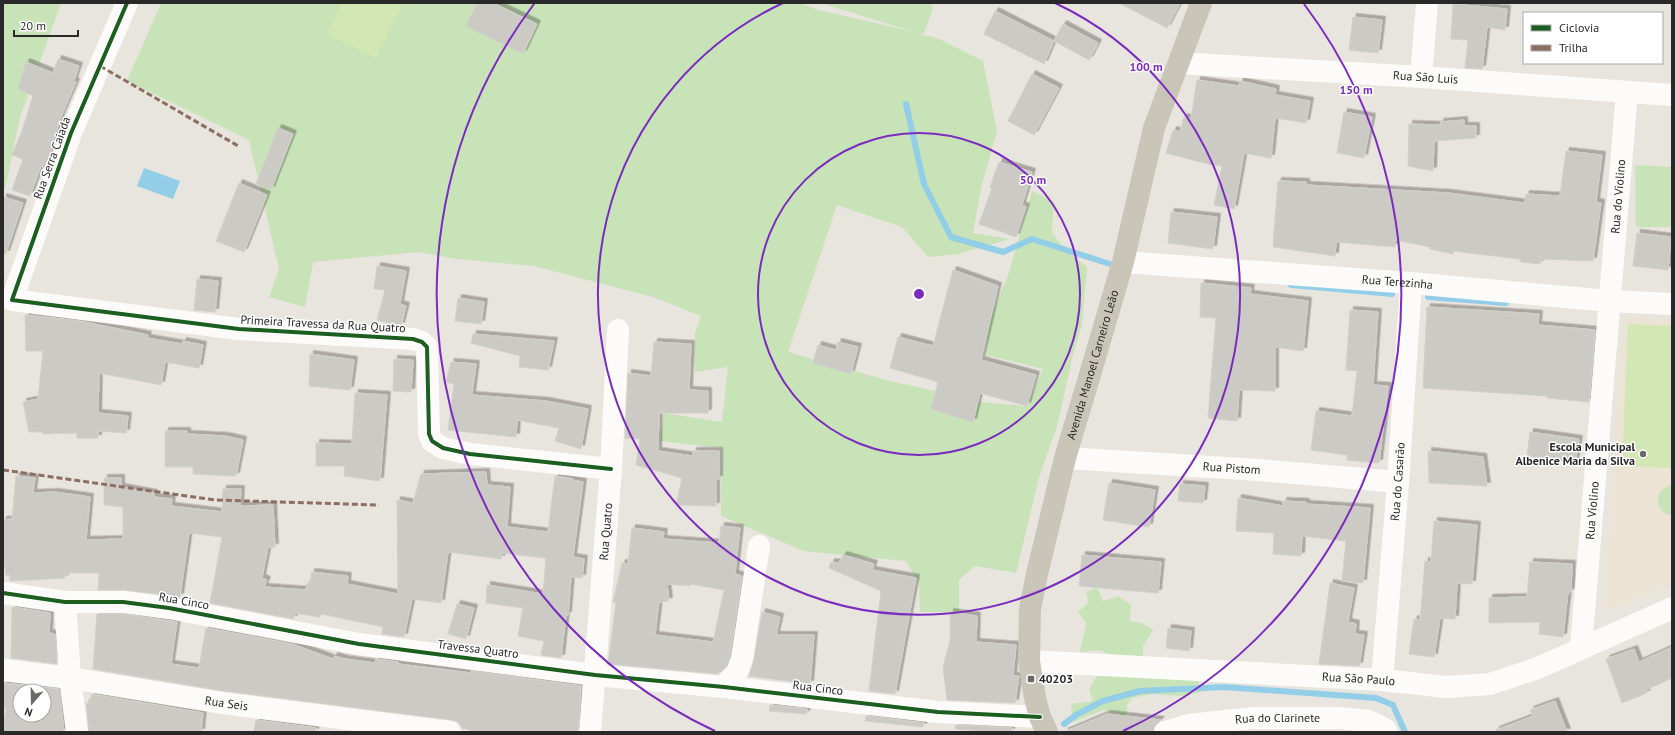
<svg xmlns="http://www.w3.org/2000/svg" width="1675" height="735" viewBox="0 0 1675 735" font-family="'PT Sans',sans-serif">
  <style>
    .education { fill: #ebe3d3 }
    .green { fill: #c8e3b7 }
    .pitch { fill: #d3e7b5 }
    .water { fill: #93cee8 }
    .lines { fill: none; stroke-linecap: round; stroke-linejoin: round }
    .stream { stroke: #93cee8; stroke-width: 6 }
    .building { fill: #cccac5; stroke: #d2d0cb; fill-rule: evenodd; filter: url(#shadow) }
    .minor { stroke: #fcfbfa; stroke-width: 22 }
    .major { stroke: #c9c5b9; stroke-width: 22 }
    .quiet { stroke: #8d6e63; stroke-width: 3; stroke-dasharray: 6 3; stroke-linecap: butt }
    .cycleway-casing { stroke: #fff; stroke-width: 6 }
    .cycleway { stroke: #1b5e20; stroke-width: 4 }
    .ring { fill: none; stroke: #7b2cbf; stroke-width: 2 }
    .poi-dot { fill: #6c6a68; stroke: #fff; stroke-width: 1.5 }
    .labels { text-anchor: middle; stroke-width: 3; stroke-linejoin: round; paint-order: stroke }
    .street-label { font-size: 12px; fill: #292929; stroke: #fff }
    .poi-label { font-size: 12px; font-weight: bold; fill: #292929; stroke: #fff; text-anchor: end }
    .centre { fill: #7b2cbf; stroke: #fff; stroke-width: 2 }
    .ring-label { font-size: 12px; text-anchor: middle; font-weight: bold; fill: #7b2cbf; stroke: #fff; stroke-width: 3; stroke-linejoin: round; paint-order: stroke }
  </style>
  <defs>
    <filter id="shadow"><feDropShadow dx="3.5" dy="-3.5" stdDeviation="0" flood-color="#0004"/></filter>
  </defs>
  <rect width="100%" height="100%" fill="#e8e4de"/>
  <polygon class="education" points="1627,316 1672,320 1672,585 1604,612 1623,323"/>
  <g class="green">
    <polygon points="3,3 61,3 20,117 6,185 3,190"/>
    <polygon points="161,3 799,3 819,10 914,32 821,3 933,3 931,14 923,35 937,38 983,61 997,131 981,188 973,233 1010,239 958,254 928,257 902,227 837,205 788,352 886,380 987,403 1027,406 1043,369 986,355 988,324 1009,273 1032,191 1054,202 1052,232 1065,250 1087,267 1082,325 1072,358 1058,423 1039,477 1016,573 975,566 959,580 959,612 920,612 919,583 906,561 804,551 721,516 722,448 660,441 664,413 722,422 728,367 695,372 695,333 701,316 656,298 534,266 457,259 418,252 313,262 305,307 269,297 279,269 249,140 127,81"/>
    <polygon points="1635,165 1672,167 1672,227 1636,227"/>
    <path d="M1672 485V515C1653 513 1654 488 1672 485Z"/>
    <polygon points="1097,587 1103,601 1118,596 1131,605 1130,621 1142,623 1153,630 1143,646 1143,659 1109,654 1100,650 1080,652 1086,623 1078,612 1088,603 1086,592"/>
    <polygon points="1097,676 1198,677 1201,692 1182,696 1151,694 1132,698 1127,705 1126,716 1103,710 1073,722 1071,704 1093,701 1089,690"/>
  </g>
  <g class="pitch">
    <polygon points="342,3 403,3 376,58 327,34"/>
    <polygon points="1628,324 1672,326 1672,468 1622,466"/>
  </g>
  <polygon class="water" points="144,168 180,181 173,199 137,186"/>
  <g class="lines">
    <g class="stream">
      <polyline points="906,104 924,184 951,237 1003,252 1032,239 1110,264"/>
      <polyline points="1291,285 1392,294"/>
      <polyline points="1428,297 1506,303"/>
      <polyline points="1064,724 1076,715 1103,701 1140,691 1224,687 1376,698 1393,705 1405,732"/>
    </g>
  </g>
  <g class="building">
    <polygon points="477,3 493,3 537,24 523,54 466,26"/>
    <polygon points="1119,3 1180,3 1167,28"/>
    <polygon points="1453,4 1507,9 1505,30 1487,27 1482,69 1465,68 1468,40 1451,39"/>
    <polygon points="995,11 1054,41 1044,64 984,34"/>
    <polygon points="1353,17 1382,20 1378,53 1349,50"/>
    <polygon points="1063,24 1098,43 1089,60 1054,41"/>
    <polygon points="58,59 79,66 74,81 76,82 61,117 53,142 54,142 45,168 41,166 30,196 12,190 23,159 12,155 22,131 33,96 18,89 26,62 53,73"/>
    <polygon points="1032,74 1059,88 1034,135 1008,121"/>
    <polygon points="1197,80 1239,86 1240,81 1276,89 1275,95 1310,101 1306,123 1275,118 1271,158 1244,153 1234,209 1214,205 1222,166 1208,164 1166,153 1173,130 1180,132 1184,117 1191,119"/>
    <polygon points="1344,112 1372,117 1364,158 1337,153"/>
    <polygon points="1464,120 1464,126 1476,126 1476,138 1434,141 1433,171 1408,166 1409,124 1441,125 1440,122"/>
    <polygon points="278,128 293,134 271,190 256,184"/>
    <polygon points="1566,151 1602,155 1596,202 1601,203 1593,261 1541,259 1540,264 1520,262 1520,259 1453,251 1453,254 1430,249 1430,247 1395,240 1395,247 1336,242 1335,256 1273,247 1278,181 1306,182 1306,185 1448,193 1525,203 1526,194 1560,196"/>
    <polygon points="999,162 1032,172 1022,205 1026,207 1016,237 979,224 992,188 990,187"/>
    <polygon points="239,183 267,195 244,252 216,241"/>
    <polygon points="3,197 23,203 6,254 3,253"/>
    <polygon points="1171,212 1217,217 1213,249 1168,243"/>
    <polygon points="1637,233 1671,237 1668,270 1633,266"/>
    <polygon points="377,266 406,271 400,304 406,306 401,326 377,320 385,290 374,289"/>
    <polygon points="953,270 998,286 981,360 1036,375 1027,406 980,393 973,422 931,409 938,382 890,368 898,337 933,346"/>
    <polygon points="197,279 218,281 215,312 194,310"/>
    <polygon points="1201,283 1251,288 1250,294 1308,301 1303,351 1275,347 1275,391 1239,390 1237,421 1208,418 1216,318 1200,317"/>
    <polygon points="458,298 484,302 481,324 455,321"/>
    <polygon points="1427,307 1539,314 1538,325 1595,330 1589,402 1547,398 1547,396 1423,388"/>
    <polygon points="1350,310 1378,312 1373,385 1388,386 1379,463 1347,460 1347,455 1311,450 1316,411 1352,416 1357,371 1346,370"/>
    <polygon points="25,315 79,321 148,335 147,338 182,344 183,341 203,345 199,368 165,362 161,385 99,373 98,413 128,416 126,433 98,431 98,438 77,438 77,433 43,434 43,432 29,432 23,402 38,399 43,351 26,351"/>
    <polygon points="473,334 554,341 548,370 519,367 520,356 471,343"/>
    <polygon points="654,342 691,344 689,390 708,391 708,413 659,413 658,451 693,456 693,451 719,451 719,479 716,479 716,506 676,505 682,478 636,465 640,439 625,438 628,373 651,376"/>
    <polygon points="838,342 858,347 851,374 813,363 818,345 836,350"/>
    <polygon points="310,354 354,360 350,390 309,386"/>
    <polygon points="394,359 413,360 411,392 393,391"/>
    <polygon points="451,362 476,364 472,395 546,401 588,409 581,449 555,441 559,428 517,420 516,437 448,430 454,384 446,382"/>
    <polygon points="355,393 387,395 380,481 344,476 345,466 316,466 316,443 352,444"/>
    <polygon points="165,431 187,431 187,434 225,436 243,440 236,476 193,474 193,467 165,467"/>
    <polygon points="1530,432 1579,439 1575,463 1527,456"/>
    <polygon points="1428,451 1483,457 1487,486 1429,483"/>
    <polygon points="486,472 487,485 510,487 507,527 548,532 555,476 573,479 572,480 583,482 573,557 584,559 582,578 571,577 568,615 566,615 561,658 541,655 544,641 518,636 523,608 486,603 487,585 543,594 546,558 502,553 501,559 448,552 441,603 412,599 404,637 382,634 383,627 321,614 320,617 294,613 294,619 210,603 222,537 189,533 180,597 125,590 98,590 99,573 65,573 65,578 10,581 10,575 6,575 3,552 3,520 12,519 16,476 35,478 33,493 55,492 90,497 86,540 123,539 123,507 104,505 104,478 121,478 121,487 154,493 154,497 172,499 171,506 222,512 223,489 241,489 240,506 273,505 275,547 268,547 262,578 267,580 264,587 306,590 307,583 311,584 311,572 348,576 347,584 398,594 397,500 413,503 421,474"/>
    <polygon points="1109,483 1155,490 1149,527 1103,520"/>
    <polygon points="1180,484 1205,486 1203,503 1178,501"/>
    <polygon points="1238,498 1283,506 1283,501 1306,502 1306,504 1370,508 1363,583 1342,581 1346,541 1302,536 1301,556 1273,554 1274,533 1236,531"/>
    <polygon points="1434,521 1477,525 1472,584 1457,583 1455,619 1440,618 1434,657 1409,654 1414,619 1420,620 1425,561 1431,562"/>
    <path d="M721 526 740 528 735 574 742 576 730 655 726 666 721 672H719L718 674 608 664 616 603 613 602 622 563 628 564 632 528 664 532 663 539 719 543ZM667 584 690 586V584L724 590 713 642 655 635 659 602 669 601Z"/>
    <polygon points="843,555 874,564 872,570 916,578 895,694 869,691 881,591 829,568 831,562 839,563"/>
    <polygon points="1082,555 1161,562 1158,593 1079,586"/>
    <polygon points="1530,562 1572,564 1571,592 1568,592 1563,637 1539,634 1540,622 1489,623 1489,598 1527,597"/>
    <polygon points="1330,583 1354,588 1348,622 1356,624 1355,634 1364,635 1359,666 1319,664"/>
    <polygon points="457,604 474,608 466,639 448,634"/>
    <polygon points="12,607 50,613 49,633 55,634 57,664 11,658"/>
    <polygon points="762,612 780,617 776,635 814,635 810,684 749,676 754,660"/>
    <polygon points="950,612 977,616 976,642 1016,645 1013,676 1019,676 1015,703 947,700 943,667 950,641"/>
    <polygon points="97,614 122,614 177,622 171,664 199,668 206,628 292,644 333,659 334,656 345,659 375,663 376,659 398,662 398,664 471,673 471,671 581,686 578,732 470,732 471,730 462,728 458,722 452,720 224,691 93,669"/>
    <polygon points="1168,628 1191,631 1189,651 1166,648"/>
    <polygon points="1672,647 1672,678 1646,690 1647,693 1622,703 1606,659 1634,649 1639,662"/>
    <path d="M3 683 59 689 64 732H3L6 708 3 707ZM20 691H44V715H20Z"/>
    <polygon points="91,694 203,713 201,732 89,732 86,703 91,703"/>
    <polygon points="1555,701 1567,732 1496,732 1496,730 1533,716 1530,710"/>
    <polygon points="770,705 807,709 806,714 769,711"/>
    <polygon points="1107,714 1161,720 1156,724 1153,732 1064,732"/>
    <polygon points="866,716 924,723 923,727 865,721"/>
    <polygon points="256,720 316,728 315,732 254,732"/>
    <polygon points="956,725 1012,728 1011,732 994,732 955,729"/>
  </g>
  <g class="lines">
    <g class="minor">
      <polyline points="127,3 71,133 12,300 239,329 413,339 422,342 427,347 429,434 432,441 443,448 470,454 611,469"/>
      <path id="s1" d="M1178 63 1421 77 1672 95"/>
      <polyline points="1421,77 1427,3"/>
      <path id="s2" d="M1123 262 1411 283 1609 301 1672 304"/>
      <path id="s3" d="M1065 458 1259 470 1398 482"/>
      <polyline points="3,593 65,602 123,602 169,608 359,644 595,675 724,687 938,712 1040,717"/>
      <polyline points="65,602 70,678 77,732"/>
      <path id="s4" d="M1581 648 1627 92"/>
      <path id="s5" d="M1029 661 1382 680 1446 687 1490 684 1538 668 1672 608"/>
      <path id="s6" d="M3 670 70 678 222 703 450 732"/>
      <path id="s7" d="M1382 680 1398 482 1411 283"/>
      <polyline points="724,687 737,672 742,658 759,546"/>
      <path id="s8" d="M590 732 611 469 618 330"/>
      <path id="s9" d="M1165 732 1189 725 1252 718H1340L1369 721 1385 729 1387 732"/>
    </g>
    <path class="major" id="s10" d="M1047 732 1040 717 1035 698 1029 661 1030 609 1037 574 1065 458 1089 378 1123 262 1154 128 1201 3"/>
    <g class="quiet">
      <polyline points="100,66 240,147"/>
      <polyline points="3,470 215,500 379,505"/>
    </g>
    <g class="cycleway-casing">
      <g id="cycleway">
        <polyline points="127,3 71,133 12,300 239,329 413,339 422,342 427,347 429,434 432,441 443,448 470,454 611,469"/>
        <polyline points="3,593 65,602 123,602 169,608 359,644 595,675 724,687 938,712 1040,717"/>
      </g>
    </g>
    <use href="#cycleway" class="cycleway"/>
  </g>
  <g class="ring">
    <circle cx="919" cy="294" r="161"/>
    <path d="M1055 3A321 321 0 1 1 783 3"/>
    <path d="M715 731A482 482 0 0 1 534 4M1304 4A482 482 0 0 1 1123 731"/>
  </g>
  <g class="poi-dot">
    <circle cx="1643" cy="454" r="4"/>
    <rect x="1027" y="675" width="8" height="8" rx="2"/>
  </g>
  <g class="labels">
    <g class="street-label">
      <text dy="4" stroke="none"><textPath href="#s1" startOffset="248">Rua São Luis</textPath></text>
      <text transform="translate(52 158) rotate(-70)" y="4">Rua Serra Caiada</text>
      <text dy="4" stroke="none"><textPath href="#s4" startOffset="453">Rua do Violino</textPath></text>
      <text dy="4" stroke="none"><textPath href="#s2" startOffset="275">Rua Terezinha</textPath></text>
      <text transform="translate(323 324) rotate(3)" y="4">Primeira Travessa da Rua Quatro</text>
      <text dy="4" stroke="none"><textPath href="#s10" startOffset="378">Avenida Manoel Carneiro Leão</textPath></text>
      <text dy="4" stroke="none"><textPath href="#s3" startOffset="167">Rua Pistom</textPath></text>
      <text dy="4" stroke="none"><textPath href="#s7" startOffset="199">Rua do Casarão</textPath></text>
      <text dy="4" stroke="none"><textPath href="#s4" startOffset="138">Rua Violino</textPath></text>
      <text dy="4" stroke="none"><textPath href="#s8" startOffset="201">Rua Quatro</textPath></text>
      <text transform="translate(184 601) rotate(10)" y="4">Rua Cinco</text>
      <text transform="translate(478 649) rotate(7)" y="4">Travessa Quatro</text>
      <text dy="4" stroke="none"><textPath href="#s5" startOffset="330">Rua São Paulo</textPath></text>
      <text transform="translate(818 688) rotate(7)" y="4">Rua Cinco</text>
      <text dy="4" stroke="none"><textPath href="#s6" startOffset="226">Rua Seis</textPath></text>
      <text dy="4" stroke="none"><textPath href="#s9" startOffset="114">Rua do Clarinete</textPath></text>
    </g>
    <g class="poi-label">
      <text x="1635" y="451">Escola Municipal<tspan x="1635" dy="14">Albenice Maria da Silva</tspan></text>
      <text x="1039" y="683" text-anchor="start">40203</text>
    </g>
  </g>
  <circle cx="919" cy="294" r="6" class="centre"/>
  <g class="ring-label">
    <text x="1146" y="71">100 m</text>
    <text x="1356" y="94">150 m</text>
    <text x="1033" y="184">50 m</text>
  </g>
  <rect width="1675" height="735" fill="none" stroke="#292929" stroke-width="8"/>
  <rect x="1523" y="12" width="140" height="52" fill="#ffffff" stroke="#a9a9a9"/>
  <rect x="1531" y="25" width="20" height="6" fill="#1b5e20" stroke="#a9a9a9"/>
  <text x="1559" y="32" font-size="12" fill="#292929">Ciclovia</text>
  <rect x="1531" y="45" width="20" height="6" fill="#8d6e63" stroke="#a9a9a9"/>
  <text x="1559" y="52" font-size="12" fill="#292929">Trilha</text>
  <g transform="translate(32 703) rotate(200)"><circle r="19" fill="#ffffff" stroke="#a9a9a9"/>
  <path d="M0-3L7 15L0 10L-7 15Z" fill="#6c6a68"/>
  <text y="-6" font-size="11" font-weight="bold" text-anchor="middle" fill="#292929">N</text>
  </g>
  <path d="M14 30v6h64v-6" fill="none" stroke="#292929" stroke-width="2"/>
  <text x="20" y="30" font-size="12" fill="#292929" stroke="#ffffff" stroke-width="3" paint-order="stroke">20 m</text>
</svg>
